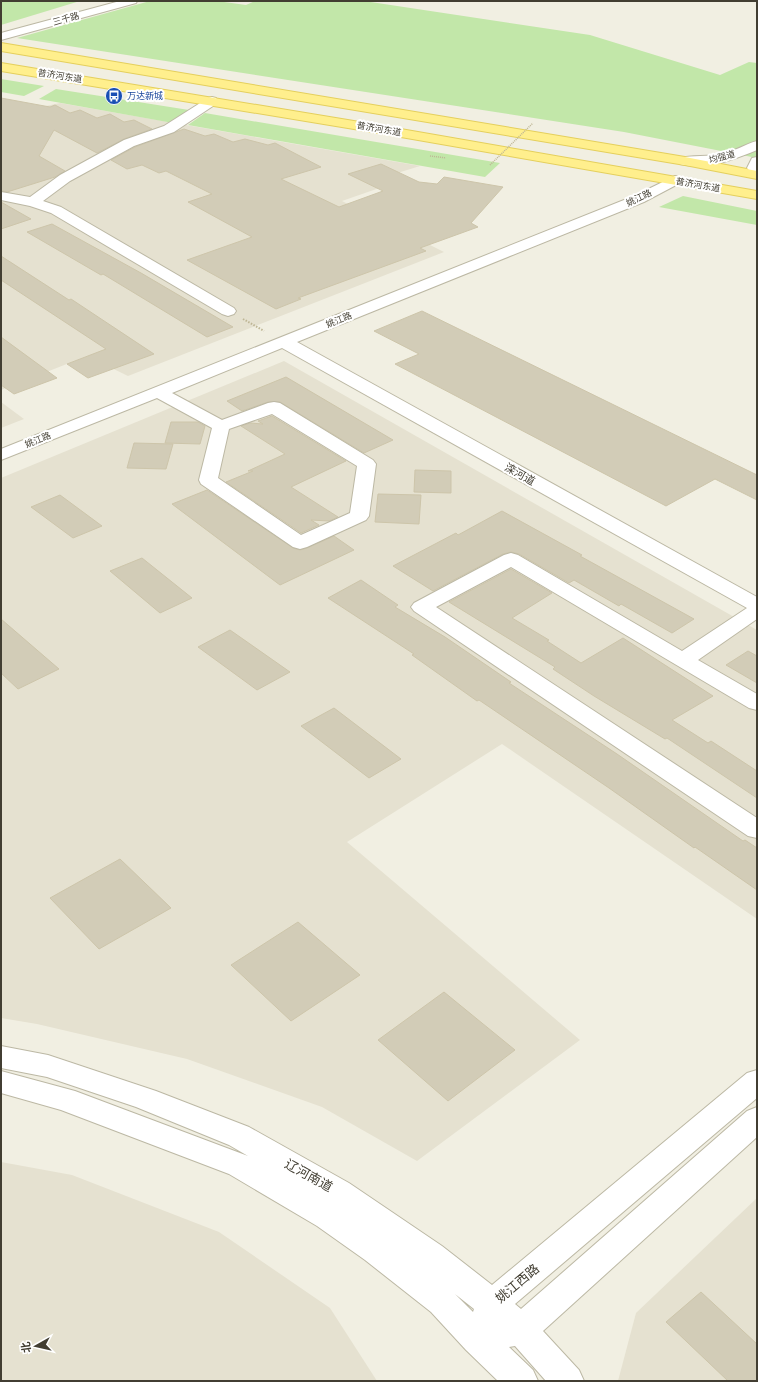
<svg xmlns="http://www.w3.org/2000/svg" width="758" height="1382" viewBox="0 0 758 1382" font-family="'Sofia Sans Condensed','Noto Sans SC',sans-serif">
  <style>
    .residential { fill: #e5e1d0 }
    .green { fill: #c2e7a9 }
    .building { fill: #d2ccb7; stroke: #cdc5aa }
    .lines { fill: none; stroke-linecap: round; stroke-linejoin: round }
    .minor-casing { stroke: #bcb8a4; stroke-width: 2 }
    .major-casing { stroke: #e4cf5d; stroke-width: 2 }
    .path-far1 { stroke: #beb695; stroke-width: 1.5; stroke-dasharray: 1 1; stroke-linecap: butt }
    .path { stroke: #beb695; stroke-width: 2; stroke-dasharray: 1.5 1.5; stroke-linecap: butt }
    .minor { fill: #fff; fill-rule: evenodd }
    .major { fill: #ffef8d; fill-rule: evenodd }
    .path-bridge { stroke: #beb695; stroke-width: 1.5; stroke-dasharray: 1 1; stroke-linecap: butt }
    .labels { text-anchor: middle; stroke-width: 4; stroke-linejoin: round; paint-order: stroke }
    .far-street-label { font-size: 9px; fill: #423e32; stroke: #fff }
    .far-transit-label { font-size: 9px; fill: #164399; stroke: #fff; text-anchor: start }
    .street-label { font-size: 11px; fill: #423e32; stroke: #fff }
    .near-street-label { font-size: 13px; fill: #423e32; stroke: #fff }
  </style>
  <rect width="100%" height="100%" fill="#f1efe2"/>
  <g class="residential">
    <polygon points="60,103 420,166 378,179 388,185 342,201 444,252 128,376 87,356 1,390 1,120 13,113"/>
    <polygon points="284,361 757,630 757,919 502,744 347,842 580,1040 417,1161 322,1107 187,1059 37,1024 1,1018 1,478"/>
    <polygon points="1,402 24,419 1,428"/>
    <polygon points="1,1162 72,1175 219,1232 330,1308 377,1381 1,1381"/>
    <polygon points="757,1198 757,1381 618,1381 636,1313"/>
  </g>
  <g class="green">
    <polygon points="1,1 80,1 1,25"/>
    <polygon points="150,1 217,1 246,5 255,1 364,1 590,35 720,75 749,62 757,63 757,158 624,132 17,38"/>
    <polygon points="1,79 44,86 24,96 1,92"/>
    <polygon points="56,89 189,110 173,123 39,99"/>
    <polygon points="205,113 500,163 485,177 188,125"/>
    <polygon points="683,196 757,211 757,225 659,207"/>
  </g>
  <g class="building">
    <polygon points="1,98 50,107 55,105 70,113 80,110 97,118 110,114 124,122 134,120 152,129 124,139 97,153 54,130 39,156 65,171 55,177 7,192 1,191"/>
    <polygon points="184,129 205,136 214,134 233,142 245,139 268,145 275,143 321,167 281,179 339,207 383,191 348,174 381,164 419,182 437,184 444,177 503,187 471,223 478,227 420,248 426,251 298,298 301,299 276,309 187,260 252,237 188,202 212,194 166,171 159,173 142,165 127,169 111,160 135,147"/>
    <polygon points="1,202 31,219 1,229"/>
    <polygon points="52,224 141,273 233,327 207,337 103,274 101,275 27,232"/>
    <polygon points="1,256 69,300 71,299 154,354 88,378 67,364 106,349 1,280"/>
    <polygon points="422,311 757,475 757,500 715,479 666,506 395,364 419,354 374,331"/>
    <polygon points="1,337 57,378 14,394 1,385"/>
    <polygon points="286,377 393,440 364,453 280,402 268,402 242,411 227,401"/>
    <polygon points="272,416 346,461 291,487 338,517 329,521 311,520 319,525 301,533 226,482 253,471 248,471 285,454 241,426 250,423 263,424 258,421"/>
    <polygon points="171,422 198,422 205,426 200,444 165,443"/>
    <polygon points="134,443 173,444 166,469 127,468"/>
    <polygon points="415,470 451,471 451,493 414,492"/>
    <polygon points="207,490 293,548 300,550 307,548 334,536 354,550 280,585 172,504"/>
    <polygon points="378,494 421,495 419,524 375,522"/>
    <polygon points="60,495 102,526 73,538 31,507"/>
    <polygon points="502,511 582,555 580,556 694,619 672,633 621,604 619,606 574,580 569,583 519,554 511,552 503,554 433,591 393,566 456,533 458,535"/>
    <polygon points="142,558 192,598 160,613 110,571"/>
    <polygon points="511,569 552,593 512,618 549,640 547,641 581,663 623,638 713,696 672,720 708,743 711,741 757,771 757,798 667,738 665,739 594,696 553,669 555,667 449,602"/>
    <polygon points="361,580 398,605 395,607 445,637 511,682 509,683 617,754 743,841 745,840 757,848 757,890 695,847 694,848 609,788 479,700 477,701 412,655 414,654 328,598"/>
    <polygon points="1,619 59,669 18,689 1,673"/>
    <polygon points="230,630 290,672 257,690 198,647"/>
    <polygon points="748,651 757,656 757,683 726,665"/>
    <polygon points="334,708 401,759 369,778 301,726"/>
    <polygon points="120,859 171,908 99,949 50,898"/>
    <polygon points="298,922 360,975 291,1021 231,965"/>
    <polygon points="444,992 515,1050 448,1101 378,1040"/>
    <polygon points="701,1292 757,1344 757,1381 728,1381 666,1322"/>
  </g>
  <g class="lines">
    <g class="minor-casing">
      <g id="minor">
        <polygon points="120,1 137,1 136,3 1,40 1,33"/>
        <polygon points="212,97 216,98 218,101 216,104 174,132 134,146 70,181 43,201 61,207 234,308 236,311 234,314 228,316 222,314 51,213 30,206 1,200 1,192 30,197 60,175 124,140 164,126 208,98"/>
        <path d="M757 141V150C733 160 706 170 680 164L678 161 680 158C693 155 708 157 721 154 734 152 745 144 757 141Z"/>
        <polygon points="757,157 757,175 752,174 747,168 752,158"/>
        <path d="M675 176 680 177 682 180 680 183 644 202 297 342 757 597V619L698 660 757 694V710L749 708 511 567 436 607 757 818V838L748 836 414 611 411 607 414 603 504 555 511 553 518 555 682 651 747 608 282 348 172 393 222 420 268 403 274 402 280 403 373 460 376 464 369 516 366 520 307 547 300 549 293 547 201 484 199 480 212 428 157 398 1 460V449L634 196ZM272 414 357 466 350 513 301 535 218 478 229 429Z"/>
        <path d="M1 1046 48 1055 156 1091 249 1127 349 1183 442 1246 492 1285 747 1073 757 1070V1098L515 1304 521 1309 747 1111 757 1107V1137L543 1331 579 1370 584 1381H546L515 1346 509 1347 533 1370 538 1381H498L466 1350 431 1312 365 1260 317 1226 229 1174 61 1110 1 1093V1071L75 1091 248 1156 229 1145 136 1107 47 1077 1 1068ZM455 1294 474 1309 473 1312Z"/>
      </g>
    </g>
    <g class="major-casing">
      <g id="major">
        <polygon points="1,43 685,157 757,171 757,179 685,165 1,51"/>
        <polygon points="1,63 372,124 757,191 757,199 372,132 1,71"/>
      </g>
    </g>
    <polyline class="path-far1" points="430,156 446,158"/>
    <polyline class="path" points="243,319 264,331"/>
    <use href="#minor" class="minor"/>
    <use href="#major" class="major"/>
    <polyline class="path-bridge" points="490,165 533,123"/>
  </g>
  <defs>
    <g id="bus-disc" transform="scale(0.9)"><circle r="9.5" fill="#1a4fb4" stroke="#fff"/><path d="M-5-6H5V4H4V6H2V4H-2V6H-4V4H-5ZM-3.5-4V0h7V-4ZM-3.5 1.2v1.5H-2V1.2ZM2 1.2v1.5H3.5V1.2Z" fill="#fff"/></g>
  </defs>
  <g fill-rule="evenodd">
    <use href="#bus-disc" x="114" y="96"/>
  </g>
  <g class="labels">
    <g class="far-street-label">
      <text transform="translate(66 19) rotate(-16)" y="3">三千路</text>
      <text transform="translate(60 76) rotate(9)" y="3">普济河东道</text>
      <text transform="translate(379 129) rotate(10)" y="3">普济河东道</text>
      <text transform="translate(722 157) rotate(-14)" y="3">均强道</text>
      <text transform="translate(698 185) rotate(10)" y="3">普济河东道</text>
      <text transform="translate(639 198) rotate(-25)" y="3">姚江路</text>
      <text transform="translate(339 320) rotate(-22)" y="3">姚江路</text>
      <text transform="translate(38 440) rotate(-22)" y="3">姚江路</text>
    </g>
    <g class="far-transit-label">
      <text x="127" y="99">万达新城</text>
    </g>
    <g class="street-label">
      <text transform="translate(520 474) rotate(29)" y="4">滦河道</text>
    </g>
    <g class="near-street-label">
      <text transform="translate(309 1175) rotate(29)" y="5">辽河南道</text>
      <text transform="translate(517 1283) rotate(-40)" y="5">姚江西路</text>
    </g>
  </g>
  <rect width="758" height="1382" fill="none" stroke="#423e32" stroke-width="4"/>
  <g transform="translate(36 1346) rotate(262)" stroke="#ffffff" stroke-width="3" paint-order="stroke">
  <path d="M0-3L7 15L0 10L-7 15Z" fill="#423e32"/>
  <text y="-6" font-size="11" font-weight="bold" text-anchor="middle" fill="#423e32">北</text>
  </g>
</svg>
